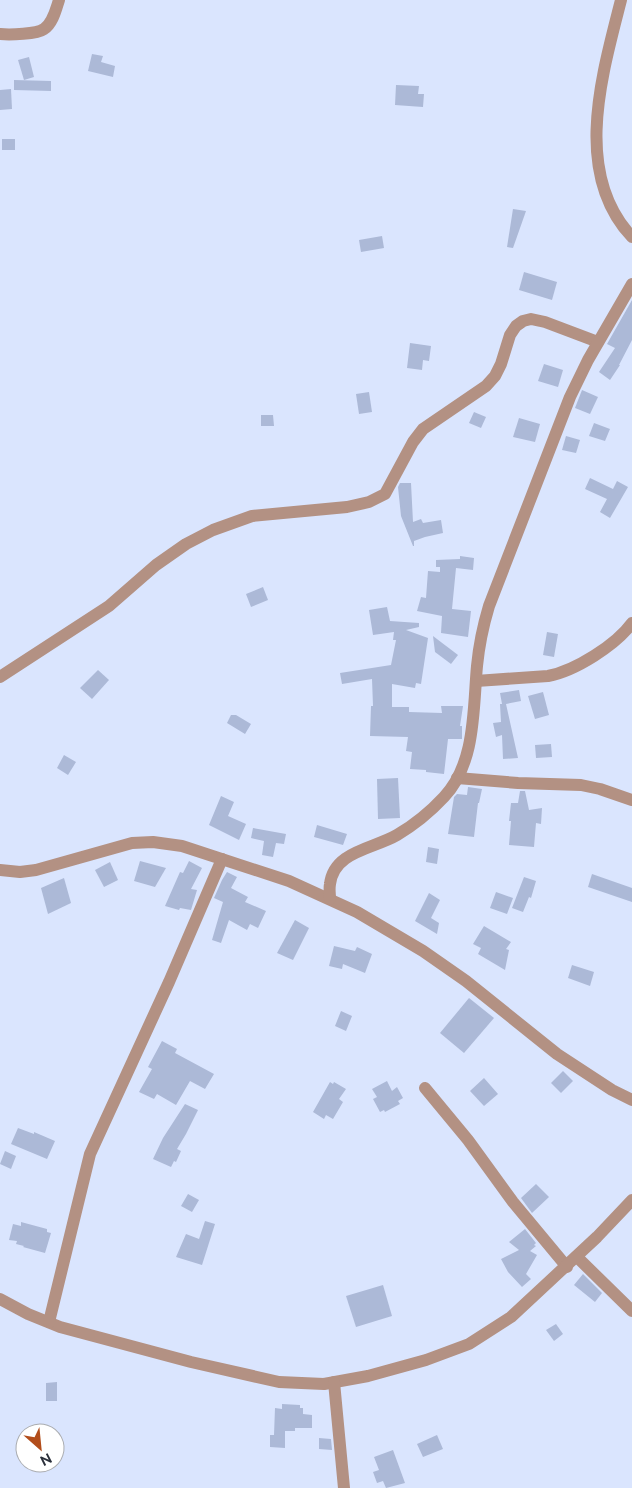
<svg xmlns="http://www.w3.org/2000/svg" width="632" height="1488" viewBox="0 0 632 1488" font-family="Raleway,sans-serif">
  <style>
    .building { fill: #acb9d7 }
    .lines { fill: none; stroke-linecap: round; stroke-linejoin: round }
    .street { stroke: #b39183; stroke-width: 12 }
  </style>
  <rect width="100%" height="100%" fill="#dae5fe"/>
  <g class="building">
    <polygon points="92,54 103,56 101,62 115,66 113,77 88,71"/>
    <polygon points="29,57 34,77 24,80 18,60"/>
    <polygon points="14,80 51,81 51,91 14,90"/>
    <polygon points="396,85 419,86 418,94 424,94 423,107 395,105"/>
    <polygon points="11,89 12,109 0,110 0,90"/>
    <rect x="2" y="139" width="13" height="11"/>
    <polygon points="513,209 526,211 513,248 507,247"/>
    <polygon points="382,236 384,248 361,252 359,240"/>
    <polygon points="524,272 557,282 552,300 519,290"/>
    <polygon points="632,300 632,340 619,365 620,365 610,380 599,372 615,348 607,344"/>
    <polygon points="410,343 431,346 429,361 423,360 422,370 407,368"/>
    <polygon points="544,364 563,370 558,387 538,381"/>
    <polygon points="582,390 598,397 590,414 575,408"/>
    <polygon points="369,392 372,412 359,414 356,394"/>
    <polygon points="474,412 486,417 481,428 469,423"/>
    <polygon points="261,415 273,415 274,426 261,426"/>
    <polygon points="519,418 540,424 535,442 513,437"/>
    <polygon points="594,423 610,429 605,441 589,436"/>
    <polygon points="566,436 580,440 576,453 562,450"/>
    <polygon points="590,478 613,489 617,481 628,487 610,518 600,512 607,499 585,489"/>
    <polygon points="400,483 411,483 413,522 421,519 423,523 441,520 443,533 425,537 414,541 414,546 413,546 401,516 398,487"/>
    <polygon points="460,556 474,558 473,570 456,568 452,609 471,611 468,637 441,633 442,616 417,611 421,597 426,598 428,571 440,572 440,567 436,567 436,560 460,559"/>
    <polygon points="263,587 268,600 251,607 246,594"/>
    <polygon points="387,607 390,621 419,623 419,627 406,630 428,638 421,684 416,683 415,688 392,684 392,707 409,707 409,712 442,713 441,706 463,706 460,726 462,726 462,739 448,739 444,774 426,772 426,770 410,769 412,752 406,751 408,737 370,736 371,706 373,706 372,679 342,684 340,673 391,665 396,640 393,640 394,632 373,635 369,610"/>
    <polygon points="547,632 558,634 554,657 543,655"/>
    <polygon points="433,636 458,655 451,664 435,652"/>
    <polygon points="98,670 109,680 92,699 80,688"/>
    <polygon points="519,690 521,701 506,704 518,758 503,759 502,735 496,737 493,723 501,722 500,704 502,704 500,693"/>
    <polygon points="543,692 549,715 535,719 528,696"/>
    <polygon points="231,715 236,715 251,724 245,734 227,723"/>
    <polygon points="551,744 552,757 536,758 535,745"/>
    <polygon points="64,755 76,762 68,775 57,768"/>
    <polygon points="398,778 400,818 378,819 377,779"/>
    <polygon points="468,787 482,789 479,803 478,803 474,837 448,834 454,797 457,794 467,795"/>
    <polygon points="520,791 525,791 529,810 542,808 541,824 536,823 534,847 509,845 511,821 509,821 511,803 518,803"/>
    <polygon points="221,796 234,802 228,816 246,824 239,840 209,825"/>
    <polygon points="317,825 347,834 343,845 314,837"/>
    <polygon points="253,828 286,834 284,844 276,843 273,857 262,855 264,841 251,838"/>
    <polygon points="428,847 439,849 437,864 426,862"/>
    <polygon points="140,861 166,868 155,887 134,881"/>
    <polygon points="189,861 202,868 191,889 197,890 191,910 180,908 179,910 165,906 180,872 183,873"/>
    <polygon points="110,862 118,880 104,887 95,870"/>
    <polygon points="227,872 237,877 231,888 248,897 245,902 266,911 258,928 250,924 247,930 229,920 221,943 212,940 223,902 214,898 222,880"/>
    <polygon points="592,874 632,888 632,902 588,887"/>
    <polygon points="524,877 536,881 531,898 529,897 523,912 512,908"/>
    <polygon points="64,878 71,903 48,914 41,888"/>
    <polygon points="496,892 513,898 507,914 490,908"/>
    <polygon points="429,893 440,900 431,918 439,923 437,934 415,921"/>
    <polygon points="295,920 309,928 293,960 277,953"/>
    <polygon points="484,926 511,942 506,949 509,950 505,970 478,954 481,948 473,944"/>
    <polygon points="334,946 355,951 357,947 372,954 365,973 343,964 342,969 329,966"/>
    <polygon points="572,965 594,972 590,986 568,978"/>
    <polygon points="469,998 494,1018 464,1053 440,1033"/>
    <polygon points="341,1011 352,1016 346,1031 335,1026"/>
    <polygon points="162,1041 177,1049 175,1053 214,1074 205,1089 190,1081 176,1105 157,1094 154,1099 139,1092 152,1069 148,1067"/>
    <polygon points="563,1071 573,1081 561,1093 551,1083"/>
    <polygon points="484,1078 498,1094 484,1106 470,1091"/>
    <polygon points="387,1081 392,1091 397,1087 403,1098 398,1101 400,1104 385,1112 384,1110 380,1112 373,1099 377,1097 372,1089"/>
    <polygon points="330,1082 333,1084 334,1082 346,1089 339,1099 343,1102 333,1119 326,1115 324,1119 313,1112"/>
    <polygon points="185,1104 198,1110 186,1134 177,1149 181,1151 176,1162 174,1161 171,1167 153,1159 163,1138"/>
    <polygon points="18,1128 34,1134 34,1132 55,1141 47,1159 11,1144"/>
    <polygon points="5,1151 16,1156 11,1169 0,1164"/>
    <polygon points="536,1184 549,1197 532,1213 521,1198"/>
    <polygon points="188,1194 199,1200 192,1212 181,1206"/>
    <polygon points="205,1221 215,1224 202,1265 176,1257 186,1234 199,1239"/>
    <polygon points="21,1222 47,1229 47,1232 51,1233 45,1253 23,1247 24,1246 16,1244 17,1241 9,1240 13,1224 21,1226"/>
    <polygon points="525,1229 536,1243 534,1245 536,1246 530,1251 537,1255 526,1274 531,1279 522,1287 508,1272 501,1259 519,1250 509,1242"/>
    <polygon points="583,1274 602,1293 595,1302 574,1285"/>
    <polygon points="383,1285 392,1316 356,1327 346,1296"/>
    <polygon points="556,1324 563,1334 554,1341 546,1330"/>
    <polygon points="57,1382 57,1401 46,1401 46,1383"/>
    <polygon points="282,1404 300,1405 300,1408 303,1408 303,1414 312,1415 312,1428 295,1428 295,1431 285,1431 285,1448 270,1447 270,1435 274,1435 275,1408 282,1409"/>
    <polygon points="437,1435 443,1449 423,1457 417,1444"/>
    <polygon points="319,1438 331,1439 332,1450 319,1449"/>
    <polygon points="393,1450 405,1483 386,1488 383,1481 377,1483 373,1472 379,1470 374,1457"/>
  </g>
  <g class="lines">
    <g class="street">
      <path d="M621 0C602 75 572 173 632 237"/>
      <path d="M0 34C10 35 37 34 44 29 53 23 56 9 59 0"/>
      <polyline points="0,677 109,606 156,565 186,544 213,530 252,516 347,507 369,502 385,494 413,442 423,429 486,386 495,376 501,364 510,335 516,326 523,321 531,319 545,322 598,342"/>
      <path d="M476 681 548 676C575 671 616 645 632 623"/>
      <polyline points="457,778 518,783 581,785 600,789 632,800"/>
      <polyline points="0,870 20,872 36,870 132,843 153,842 182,846 289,881 357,912 423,951 466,981 557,1054 612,1090 632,1100"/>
      <path d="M330 899C330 894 329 889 330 884 334 851 373 849 397 835 414 825 431 811 444 797 476 763 473 709 477 666 479 645 483 626 489 606L570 397 588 360 632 284"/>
      <polyline points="425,1088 468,1140 513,1202 567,1267"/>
      <polyline points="577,1257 632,1311"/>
      <polyline points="0,1299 28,1314 60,1327 191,1362 279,1382 324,1384 368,1376 426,1360 469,1344 511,1317 597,1237 632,1200"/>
      <polyline points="49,1322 90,1154 169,982 222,859"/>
      <polyline points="334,1382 344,1488"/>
    </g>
  </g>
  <g transform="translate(40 1448) rotate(153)"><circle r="24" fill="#ffffff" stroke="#aaacb0"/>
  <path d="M0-4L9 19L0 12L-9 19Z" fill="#b24d1b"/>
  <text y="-8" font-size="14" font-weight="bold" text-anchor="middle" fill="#2a2f3a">N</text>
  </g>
</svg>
